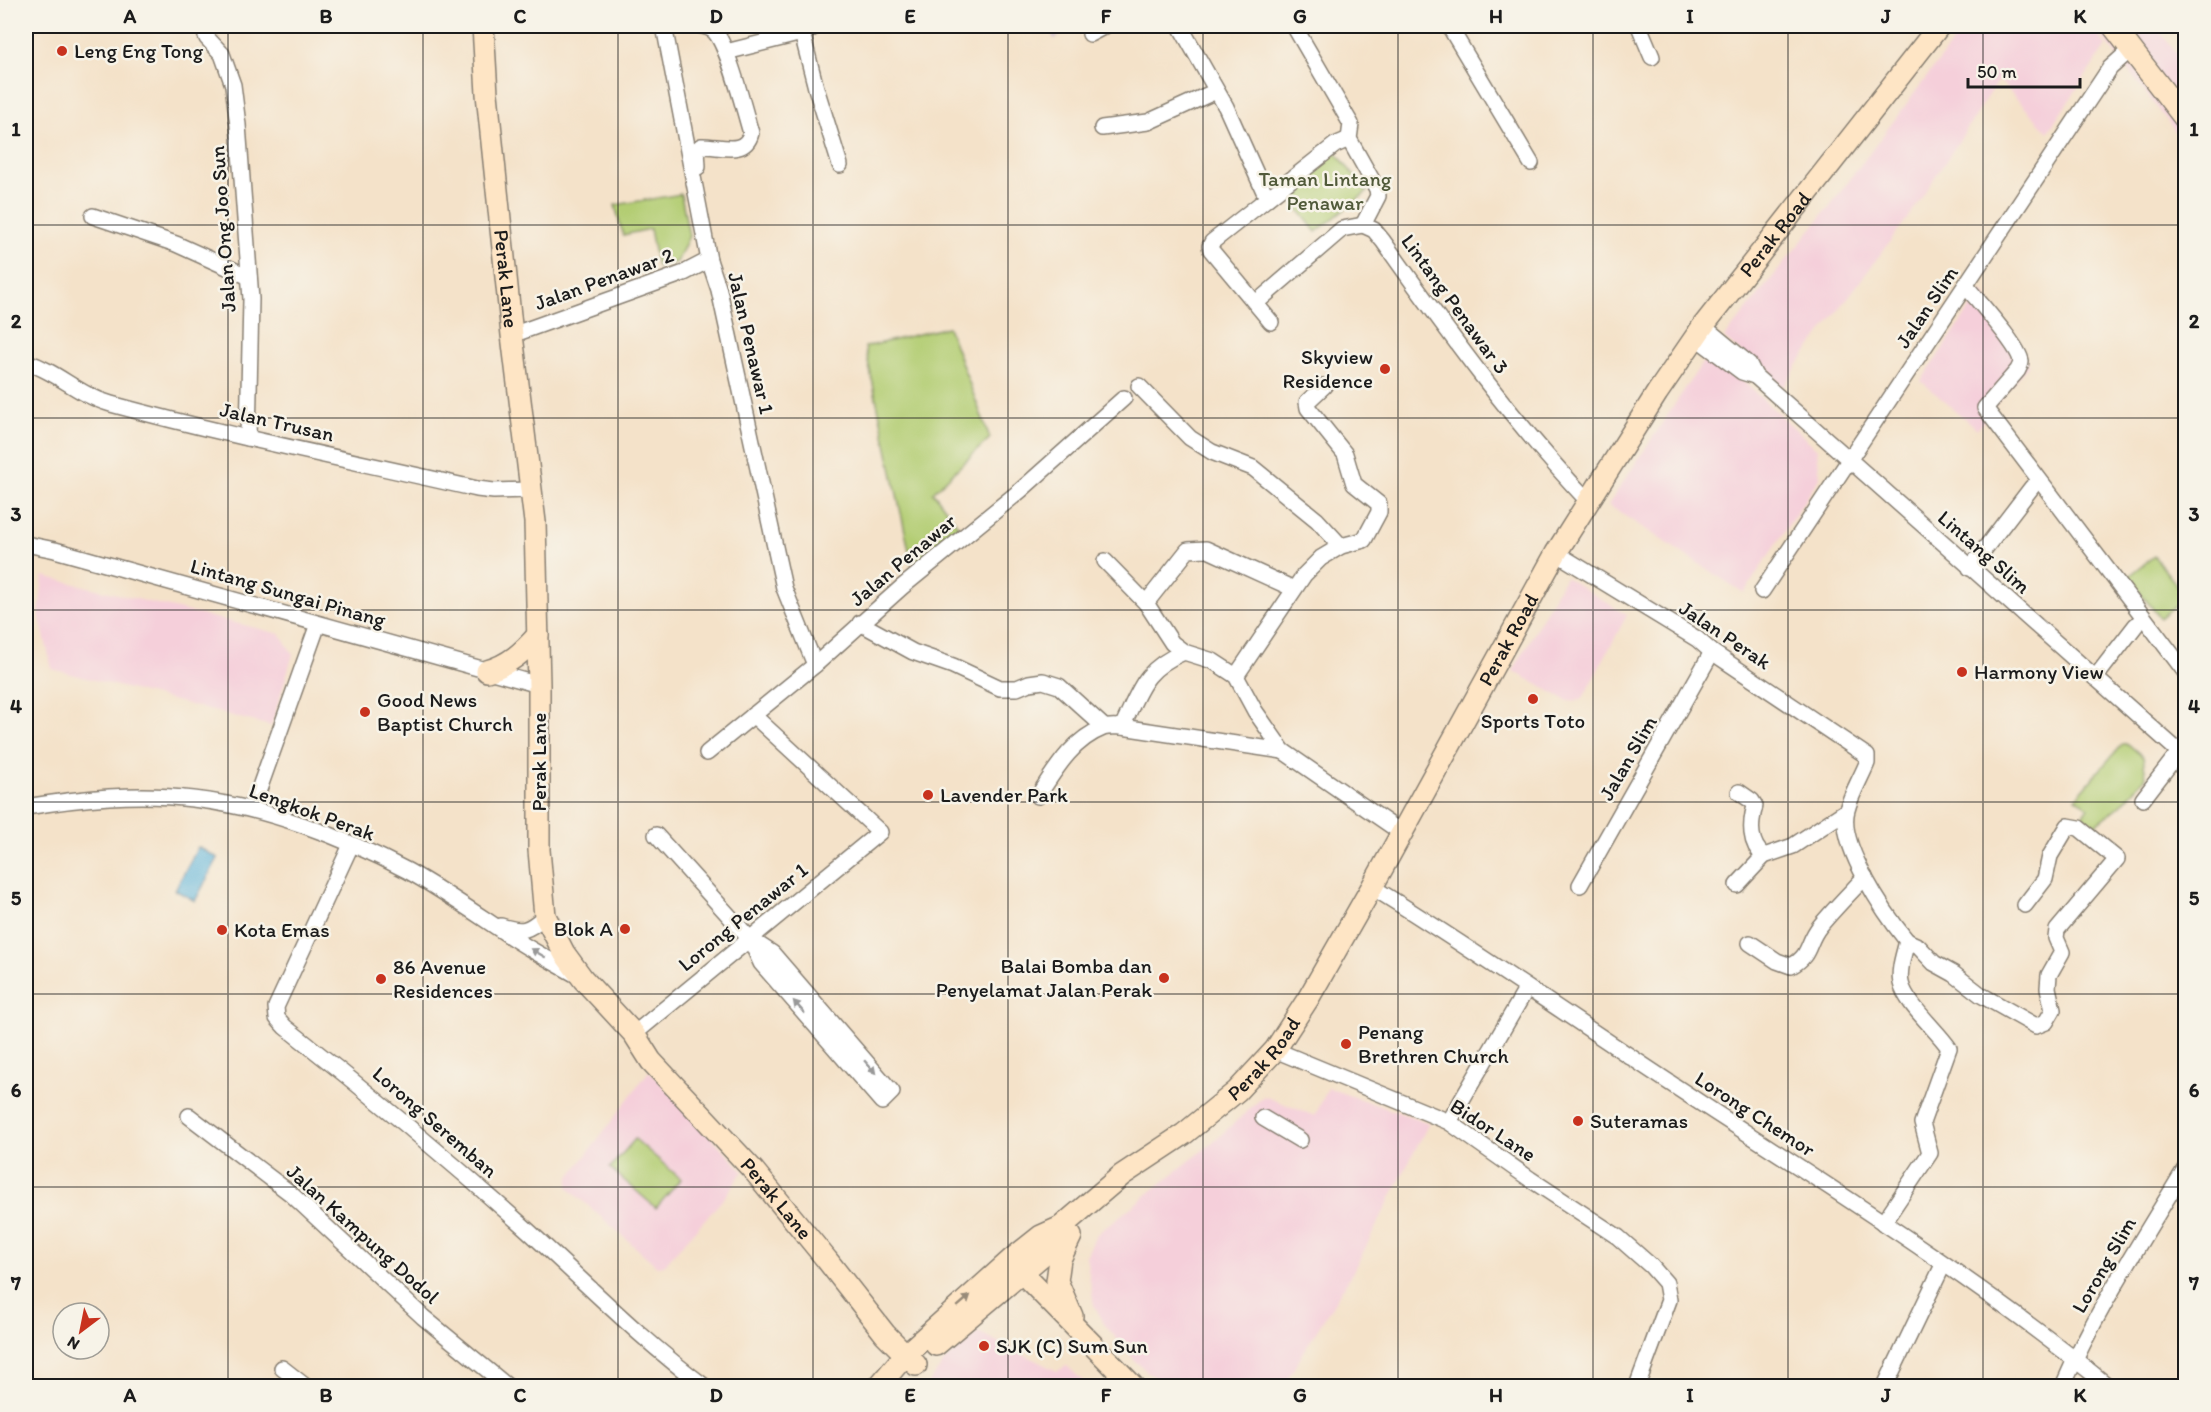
<svg xmlns="http://www.w3.org/2000/svg" width="2211" height="1412" viewBox="0 0 2211 1412" font-family="Itim,sans-serif">
  <style>
    .built { fill: #f5cfda }
    .industrial { fill: #d1bdcb }
    .green { fill: #b3cd73; stroke: #687448; stroke-width: 1.5 }
    .water { fill: #5eb4da; stroke: #3d687b; stroke-width: 1.5 }
    .lines { fill: none; stroke-linecap: round; stroke-linejoin: round }
    .street-casing { stroke: #887f72; stroke-width: 18 }
    .secondary-casing { stroke: #887f72; stroke-width: 24 }
    .street { stroke: #fff; stroke-width: 15 }
    .secondary { stroke: #fee5c5; stroke-width: 21 }
    .oneway { fill: #999 }
    .oneway2 { fill: #988b79 }
    .grid { fill: none; stroke: #1c1c1c; stroke-width: 1.5; stroke-opacity: 0.55 }
    .poi-dot { fill: #c8321e; stroke: #f7f3e8; stroke-width: 2 }
    .labels { text-anchor: middle; stroke-width: 5; stroke-linejoin: round; paint-order: stroke }
    .poi-label { font-size: 21px; fill: #1c1c1c; stroke: #f7f3e8; text-anchor: start }
    .park-label { font-size: 21px; fill: #515a3a; stroke: #f7f3e8 }
    .street-label { font-size: 21px; fill: #1c1c1c; stroke: #f7f3e8 }
    .neatline { fill: none; stroke: #1c1c1c; stroke-width: 2 }
    .grid-label { font-size: 20px; text-anchor: middle; font-weight: bold; fill: #1c1c1c }
  </style>
  <rect width="100%" height="100%" fill="#f7f3e8"/>
  <filter id="ink" filterUnits="userSpaceOnUse"><feTurbulence type="fractalNoise" baseFrequency=".0167" numOctaves="2"/><feDisplacementMap in="SourceGraphic" scale="12" xChannelSelector="R" yChannelSelector="G"/><feConvolveMatrix kernelMatrix="1 2 1 2 8 2 1 2 1" color-interpolation-filters="sRGB"/></filter>
  <filter id="wash" filterUnits="userSpaceOnUse"><feTurbulence type="fractalNoise" baseFrequency=".008" numOctaves="4" result="noise"/><feDisplacementMap in="SourceGraphic" scale="24" xChannelSelector="R" yChannelSelector="G"/><feGaussianBlur stdDeviation="1.35" result="paint"/><feColorMatrix in="noise" values="0 0 0 0 0 0 0 0 0 0 0 0 0 0 0 0 0 1.4 0 .05"/><feComposite in="paint" operator="in"/></filter>
  <g filter="url(#wash)">
    <rect width="100%" height="100%" fill="#f4e2c9"/>
    <g class="built">
      <polygon points="1965,26 2091,26 2106,46 2048,132 1999,80 1915,208 1796,367 1784,387 1724,338 1829,207"/>
      <polygon points="2094,26 2155,26 2185,64 2185,144"/>
      <polygon points="1982,291 2029,364 1977,429 1921,381"/>
      <polygon points="1708,354 1735,374 1817,449 1820,477 1744,593 1608,505"/>
      <polygon points="43,576 280,634 293,654 271,726 52,669 39,614"/>
      <polygon points="1565,577 1627,615 1582,700 1568,701 1513,671"/>
      <polygon points="649,1071 743,1171 724,1198 664,1265 657,1266 568,1188 569,1178"/>
      <polygon points="1328,1088 1429,1123 1354,1270 1283,1386 1168,1386 1161,1383 1136,1362 1105,1325 1094,1305 1086,1256 1096,1235 1212,1143 1264,1096 1315,1116"/>
      <polygon points="978,1332 1057,1371 1067,1366 1088,1386 926,1386 946,1360"/>
    </g>
    <polygon class="industrial" points="1048,26 1077,26 1054,39"/>
    <g class="green">
      <polygon points="1334,150 1367,192 1316,232 1283,190"/>
      <polygon points="681,194 689,236 677,262 657,267 650,229 623,235 615,205"/>
      <polygon points="948,327 990,438 933,492 959,527 912,564 865,347"/>
      <polygon points="2154,556 2185,596 2185,598 2160,618 2128,577"/>
      <polygon points="2122,744 2128,744 2143,757 2146,777 2120,806 2094,826 2082,817 2088,807 2076,798"/>
      <polygon points="635,1139 681,1179 656,1208 610,1168"/>
    </g>
    <polygon class="water" points="198,847 218,858 195,901 175,890"/>
  </g>
  <g filter="url(#ink)">
    <g class="lines">
      <g class="street-casing">
        <g id="street">
          <polyline points="202,26 207,38 222,54 233,85 238,125 251,299 248,438"/>
          <polyline points="664,26 709,260 719,290 784,588 815,665"/>
          <polyline points="1180,26 1226,107 1267,198"/>
          <path d="M1294 26 1351 124 1349 139 1377 189 1378 196 1363 225 1374 230 1383 241C1447 331 1512 421 1588 501"/>
          <polyline points="1449,26 1531,163"/>
          <polyline points="1639,26 1652,57"/>
          <polyline points="802,33 816,88 840,165"/>
          <polyline points="1090,34 1105,26"/>
          <polyline points="726,52 802,33 817,26"/>
          <polyline points="1102,128 1148,122 1216,91"/>
          <path d="M698 167 697 150 701 146C719 145 745 157 751 133 744 110 729 48 715 32 711 28 707 27 702 26"/>
          <polyline points="93,216 176,244 249,277"/>
          <path d="M1966 286C1977 300 2019 346 2021 361 2021 365 2019 367 2018 370L1985 408 2186 673"/>
          <polyline points="1256,303 1342,229 1363,225"/>
          <polyline points="1271,322 1211,250 1210,246 1212,242 1335,145 1349,139"/>
          <polyline points="1703,326 1749,364 1755,376 2186,758"/>
          <polyline points="512,335 684,273 709,260"/>
          <polyline points="1695,337 1742,372 1755,376"/>
          <path d="M26 362C57 371 78 395 111 404 232 437 355 461 477 489L494 491 530 490"/>
          <polyline points="1139,386 1190,438 1212,452 1253,468 1317,520 1341,546"/>
          <polyline points="26,544 55,550 539,685"/>
          <path d="M1556 553 1697 639 1712 652 1867 756V763C1861 778 1851 794 1847 810 1837 844 1886 915 1907 941 1904 954 1898 970 1901 983 1905 1003 1937 1030 1949 1048L1922 1123 1930 1153 1883 1223"/>
          <polyline points="1105,561 1146,603 1172,643 1184,652"/>
          <polyline points="1970,568 2032,487"/>
          <polyline points="1762,591 2110,68 2131,49"/>
          <polyline points="1146,603 1188,550 1206,549 1294,589"/>
          <polyline points="860,623 913,652 953,666 1000,688 1017,688 1029,683 1043,681 1059,686 1104,727"/>
          <polyline points="1236,676 1304,575 1321,558 1341,546 1364,540 1379,512 1379,504 1354,484 1345,454 1308,408 1307,402 1324,386"/>
          <polyline points="2095,678 2136,625"/>
          <path d="M1122 727C1140 690 1143 669 1184 652L1213 661 1236 676 1255 711 1283 751 1402 833"/>
          <polyline points="707,753 815,665 902,587 1021,490 1124,398"/>
          <path d="M1739 792 1752 801 1755 806C1750 823 1749 844 1764 856"/>
          <path d="M1038 796C1055 770 1072 740 1103 728 1109 726 1116 727 1122 727L1283 751"/>
          <polyline points="2143,799 2179,752"/>
          <path d="M26 807C81 798 137 792 193 799 265 807 344 837 408 871 446 892 482 918 519 942 538 954 559 965 578 976"/>
          <polyline points="252,809 318,624"/>
          <polyline points="656,835 750,939 772,953 892,1092 882,1102 761,963 750,939"/>
          <path d="M351 845 276 1007 277 1018 285 1027C367 1091 446 1157 523 1226 583 1280 640 1339 704 1386"/>
          <polyline points="1580,885 1712,652"/>
          <polyline points="1737,885 1764,856 1793,846 1846,811"/>
          <path d="M1372 887C1484 956 1591 1032 1702 1104 1839 1193 1982 1283 2108 1386"/>
          <path d="M501 926C523 933 528 931 545 916"/>
          <polyline points="1907,941 1918,946 1934,963 1954,974 1981,995 2036,1026 2046,1022 2053,1010 2048,988 2049,975 2062,952 2056,938 2057,930 2117,859 2079,828 2068,826 2050,856 2045,879 2025,905"/>
          <path d="M1750 943 1777 961 1791 966C1812 955 1806 943 1820 926 1834 909 1850 893 1865 877"/>
          <polyline points="634,1034 880,832 753,715"/>
          <polyline points="1275,1050 1449,1122 1530,1179 1618,1237 1651,1266 1666,1283 1669,1300 1637,1386"/>
          <polyline points="189,1116 290,1193 423,1317 507,1386"/>
          <polyline points="1263,1118 1300,1140"/>
          <polyline points="1449,1122 1527,988"/>
          <polyline points="282,1368 305,1386"/>
          <polyline points="1885,1386 1943,1265"/>
          <path d="M2063 1386C2096 1310 2143 1239 2186 1167"/>
        </g>
      </g>
      <g class="secondary-casing">
        <g id="secondary">
          <path id="s1" d="M483 26 487 94 512 335 535 522 539 685V850L545 916 564 953 583 979 634 1034 651 1061 754 1171 827 1260 885 1334 916 1365"/>
          <polyline points="2113,26 2186,120"/>
          <path d="M487 671C509 665 523 652 538 635"/>
          <polyline points="1071,1236 1060,1259 1057,1281 1072,1316"/>
          <polyline points="1014,1261 1030,1281 1133,1386"/>
          <polyline points="936,1345 1051,1248 1061,1227"/>
          <path id="s2" d="M879 1386 905 1355 1012 1259 1041 1236 1061 1227 1122 1175 1184 1134 1237 1091 1275 1050 1308 999 1372 887 1556 553 1657 393 1703 326 1939 26"/>
        </g>
      </g>
      <use href="#street" class="street"/>
      <use href="#secondary" class="secondary"/>
    </g>
    <defs><path id="oneway-solid" d="M-6-.8H1V-3.2L6.5 0L1 3.2V.8H-6Z" transform="scale(1.5)"/></defs>
    <g class="oneway">
      <use href="#oneway-solid" transform="translate(538 953) rotate(-150)"/>
      <use href="#oneway-solid" transform="translate(799 1007) rotate(-131)"/>
      <use href="#oneway-solid" transform="translate(870 1067) rotate(49)"/>
    </g>
    <use class="oneway2" href="#oneway-solid" transform="translate(964 1301) rotate(-41)"/>
  </g>
  <path class="grid" d="M228 26V1386M423 26V1386M618 26V1386M813 26V1386M1008 26V1386M1203 26V1386M1398 26V1386M1593 26V1386M1788 26V1386M1983 26V1386M26 225H2186M26 418H2186M26 610H2186M26 802H2186M26 994H2186M26 1187H2186"/>
  <g class="poi-dot">
    <circle cx="62" cy="51" r="6"/>
    <circle cx="1385" cy="369" r="6"/>
    <circle cx="1962" cy="672" r="6"/>
    <circle cx="1533" cy="699" r="6"/>
    <circle cx="365" cy="712" r="6"/>
    <circle cx="928" cy="795" r="6"/>
    <circle cx="625" cy="929" r="6"/>
    <circle cx="222" cy="930" r="6"/>
    <circle cx="1164" cy="978" r="6"/>
    <circle cx="381" cy="979" r="6"/>
    <circle cx="1346" cy="1044" r="6"/>
    <circle cx="1578" cy="1121" r="6"/>
    <circle cx="984" cy="1346" r="6"/>
  </g>
  <g class="labels">
    <g class="poi-label">
      <text x="74" y="58">Leng Eng Tong</text>
      <text x="1373" y="364" text-anchor="end">Skyview<tspan x="1373" dy="24">Residence</tspan></text>
      <text x="1974" y="679">Harmony View</text>
      <text x="377" y="707">Good News<tspan x="377" dy="24">Baptist Church</tspan></text>
      <text x="1533" y="728" text-anchor="middle">Sports Toto</text>
      <text x="940" y="802">Lavender Park</text>
      <text x="613" y="936" text-anchor="end">Blok A</text>
      <text x="234" y="937">Kota Emas</text>
      <text x="1152" y="973" text-anchor="end">Balai Bomba dan<tspan x="1152" dy="24">Penyelamat Jalan Perak</tspan></text>
      <text x="393" y="974">86 Avenue<tspan x="393" dy="24">Residences</tspan></text>
      <text x="1358" y="1039">Penang<tspan x="1358" dy="24">Brethren Church</tspan></text>
      <text x="1590" y="1128">Suteramas</text>
      <text x="996" y="1353">SJK (C) Sum Sun</text>
    </g>
    <g class="park-label">
      <text x="1325" y="186">Taman Lintang<tspan x="1325" dy="24">Penawar</tspan></text>
    </g>
    <g class="street-label">
      <text transform="translate(223 229) rotate(-94)" y="7">Jalan Ong Joo Sun</text>
      <text dy="7" stroke="none"><textPath href="#s2" startOffset="1480">Perak Road</textPath></text>
      <text dy="7" stroke="none"><textPath href="#s1" startOffset="254">Perak Lane</textPath></text>
      <text transform="translate(604 279) rotate(-20)" y="7">Jalan Penawar 2</text>
      <text transform="translate(1455 304) rotate(54)" y="7">Lintang Penawar 3</text>
      <text transform="translate(1927 307) rotate(-56)" y="7">Jalan Slim</text>
      <text transform="translate(751 343) rotate(77)" y="7">Jalan Penawar 1</text>
      <text transform="translate(277 422) rotate(13)" y="7">Jalan Trusan</text>
      <text transform="translate(1984 552) rotate(41)" y="7">Lintang Slim</text>
      <text transform="translate(903 560) rotate(-40)" y="7">Jalan Penawar</text>
      <text transform="translate(288 593) rotate(16)" y="7">Lintang Sungai Pinang</text>
      <text transform="translate(1725 635) rotate(34)" y="7">Jalan Perak</text>
      <text dy="7" stroke="none"><textPath href="#s2" startOffset="994">Perak Road</textPath></text>
      <text transform="translate(1628 758) rotate(-60)" y="7">Jalan Slim</text>
      <text transform="translate(539 762) rotate(-90)" y="7">Perak Lane</text>
      <text transform="translate(312 812) rotate(20)" y="7">Lengkok Perak</text>
      <text transform="translate(743 917) rotate(-39)" y="7">Lorong Penawar 1</text>
      <text dy="7" stroke="none"><textPath href="#s2" startOffset="508">Perak Road</textPath></text>
      <text transform="translate(1755 1114) rotate(33)" y="7">Lorong Chemor</text>
      <text transform="translate(435 1122) rotate(41)" y="7">Lorong Seremban</text>
      <text transform="translate(1493 1130) rotate(33)" y="7">Bidor Lane</text>
      <text dy="7" stroke="none"><textPath href="#s1" startOffset="1260">Perak Lane</textPath></text>
      <text transform="translate(363 1234) rotate(42)" y="7">Jalan Kampung Dodol</text>
      <text transform="translate(2104 1265) rotate(-60)" y="7">Lorong Slim</text>
    </g>
  </g>
  <rect width="2211" height="1412" fill="none" stroke="#f7f3e8" stroke-width="66"/>
  <g transform="translate(81 1331) rotate(212)"><circle r="28" fill="#f7f3e8" stroke="#9f9d96" stroke-width="1.5"/>
  <path d="M0-4.5L10 22L0 15L-10 22Z" fill="#c8321e"/>
  <text y="-9" font-size="16" font-weight="bold" text-anchor="middle" fill="#1c1c1c">N</text>
  </g>
  <path d="M1968 78v9h112v-9" fill="none" stroke="#1c1c1c" stroke-width="3"/>
  <text x="1977" y="78" font-size="18" fill="#1c1c1c" stroke="#f7f3e8" stroke-width="4.5" paint-order="stroke">50 m</text>
  <rect x="33" y="33" width="2145" height="1346" class="neatline"/>
  <g class="grid-label">
    <text x="130" y="23">A</text>
    <text x="326" y="23">B</text>
    <text x="520" y="23">C</text>
    <text x="716" y="23">D</text>
    <text x="910" y="23">E</text>
    <text x="1106" y="23">F</text>
    <text x="1300" y="23">G</text>
    <text x="1496" y="23">H</text>
    <text x="1690" y="23">I</text>
    <text x="1886" y="23">J</text>
    <text x="2080" y="23">K</text>
    <text x="16" y="136">1</text>
    <text x="2194" y="136">1</text>
    <text x="16" y="328">2</text>
    <text x="2194" y="328">2</text>
    <text x="16" y="521">3</text>
    <text x="2194" y="521">3</text>
    <text x="16" y="713">4</text>
    <text x="2194" y="713">4</text>
    <text x="16" y="905">5</text>
    <text x="2194" y="905">5</text>
    <text x="16" y="1097">6</text>
    <text x="2194" y="1097">6</text>
    <text x="16" y="1290">7</text>
    <text x="2194" y="1290">7</text>
    <text x="130" y="1402">A</text>
    <text x="326" y="1402">B</text>
    <text x="520" y="1402">C</text>
    <text x="716" y="1402">D</text>
    <text x="910" y="1402">E</text>
    <text x="1106" y="1402">F</text>
    <text x="1300" y="1402">G</text>
    <text x="1496" y="1402">H</text>
    <text x="1690" y="1402">I</text>
    <text x="1886" y="1402">J</text>
    <text x="2080" y="1402">K</text>
  </g>
</svg>
